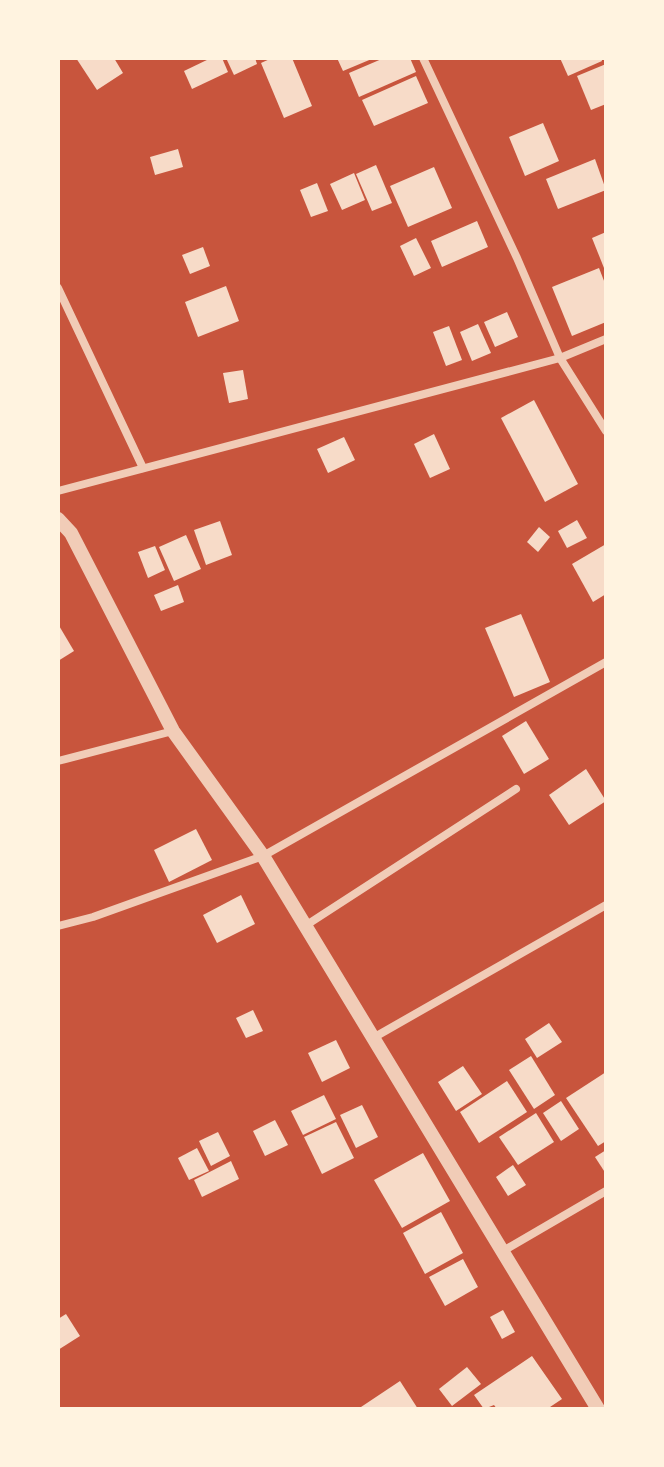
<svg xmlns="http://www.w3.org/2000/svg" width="664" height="1467" viewBox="0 0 664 1467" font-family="Arial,sans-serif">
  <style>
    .building { fill: #f7dbc8 }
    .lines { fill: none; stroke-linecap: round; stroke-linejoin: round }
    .minor { stroke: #f1ccb7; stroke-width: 8 }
    .tertiary { stroke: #f1ccb7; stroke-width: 14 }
  </style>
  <rect width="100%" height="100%" fill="#c8553d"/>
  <g class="building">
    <polygon points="76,58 114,58 123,73 97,90"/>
    <polygon points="211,58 222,58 228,72 192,89 184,71"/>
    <polygon points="226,58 255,58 257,64 234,75"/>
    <polygon points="272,58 292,58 312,106 284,118 261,63"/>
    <polygon points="337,58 374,58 343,71"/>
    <polygon points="384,58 410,58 416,72 359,97 349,73"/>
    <polygon points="560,58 601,58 602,61 568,76"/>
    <polygon points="606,64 606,104 591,110 577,76"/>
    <polygon points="416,76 428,103 374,126 362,100"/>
    <polygon points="543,123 559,161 525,176 509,137"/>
    <polygon points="178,149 183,167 155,175 150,157"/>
    <polygon points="595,159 606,190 558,209 546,179"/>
    <polygon points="376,165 392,203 372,211 356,174"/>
    <polygon points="434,167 452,208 408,227 390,186"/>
    <polygon points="354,173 365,200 342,210 330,184"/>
    <polygon points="317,183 328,211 311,217 300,190"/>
    <polygon points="477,221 488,247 442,267 431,241"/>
    <polygon points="606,232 606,273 592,238"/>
    <polygon points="416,238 431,268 414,276 400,246"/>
    <polygon points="203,247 210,266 190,274 182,255"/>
    <polygon points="599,268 606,286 606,322 572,336 552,287"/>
    <polygon points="226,286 239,321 198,337 185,302"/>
    <polygon points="507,312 518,337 495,347 484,322"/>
    <polygon points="478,324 491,353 472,361 460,332"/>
    <polygon points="449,326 462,360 446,366 433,332"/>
    <polygon points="243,370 248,399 229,403 223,373"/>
    <polygon points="534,400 578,484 545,502 501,418"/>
    <polygon points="434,434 450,469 430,478 414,444"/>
    <polygon points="344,437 355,460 328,473 317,449"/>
    <polygon points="577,520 587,538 567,548 558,531"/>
    <polygon points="220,521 232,555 206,565 194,530"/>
    <polygon points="539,527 550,537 538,552 527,542"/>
    <polygon points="186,535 201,569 174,581 159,547"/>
    <polygon points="606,544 606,594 593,602 572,564"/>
    <polygon points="155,546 165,570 148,578 138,552"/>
    <polygon points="178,585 184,602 161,611 154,595"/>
    <polygon points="521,614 550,682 514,697 485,628"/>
    <polygon points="58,624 74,651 58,661"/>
    <polygon points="526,721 549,759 524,774 502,736"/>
    <polygon points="586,769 606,801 569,825 549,795"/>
    <polygon points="196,829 212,860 169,882 154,850"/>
    <polygon points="241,895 255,924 217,943 203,915"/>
    <polygon points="253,1010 263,1031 246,1038 236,1018"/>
    <polygon points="549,1023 562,1042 537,1058 525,1039"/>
    <polygon points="336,1040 350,1068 322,1082 308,1053"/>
    <polygon points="531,1056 555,1095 534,1109 509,1070"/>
    <polygon points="463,1066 482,1094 456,1111 438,1082"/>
    <polygon points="606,1072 606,1141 598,1146 566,1098"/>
    <polygon points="507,1081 527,1112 479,1143 460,1112"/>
    <polygon points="324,1095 336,1119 303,1135 291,1111"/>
    <polygon points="561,1101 579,1129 561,1141 543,1113"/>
    <polygon points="362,1105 378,1137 356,1148 340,1115"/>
    <polygon points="536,1113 554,1142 518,1165 499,1137"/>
    <polygon points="275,1120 288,1145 265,1156 253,1131"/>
    <polygon points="336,1122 354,1158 322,1174 304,1137"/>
    <polygon points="218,1132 230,1156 211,1166 199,1141"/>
    <polygon points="197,1148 209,1171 189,1180 178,1158"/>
    <polygon points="606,1150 606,1174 595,1157"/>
    <polygon points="423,1153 450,1201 402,1228 374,1180"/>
    <polygon points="231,1161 239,1179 202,1197 194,1180"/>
    <polygon points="513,1165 526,1185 508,1196 496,1177"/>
    <polygon points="441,1212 463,1253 425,1274 403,1233"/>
    <polygon points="463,1259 478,1287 445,1306 429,1277"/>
    <polygon points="503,1310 515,1332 502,1339 490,1317"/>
    <polygon points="66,1314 80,1336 58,1350 58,1319"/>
    <polygon points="532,1356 562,1399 547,1409 497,1409 494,1405 484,1409 474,1395"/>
    <polygon points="467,1367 481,1384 452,1406 439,1389"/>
    <polygon points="400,1381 418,1409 358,1409"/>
  </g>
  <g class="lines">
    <g class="minor">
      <polyline points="423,58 517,258 560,358 606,431"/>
      <polyline points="58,288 143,468"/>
      <polyline points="58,491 560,358 606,339"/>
      <polyline points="58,761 173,731"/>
      <polyline points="58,926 93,917 263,856 606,662"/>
      <polyline points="305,926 516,789"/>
      <polyline points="373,1038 606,905"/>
      <polyline points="503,1251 606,1191"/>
    </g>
    <polyline class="tertiary" points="58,519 71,533 173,731 263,856 598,1409"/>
  </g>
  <rect width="664" height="1467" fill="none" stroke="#fff3e0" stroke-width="120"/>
</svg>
